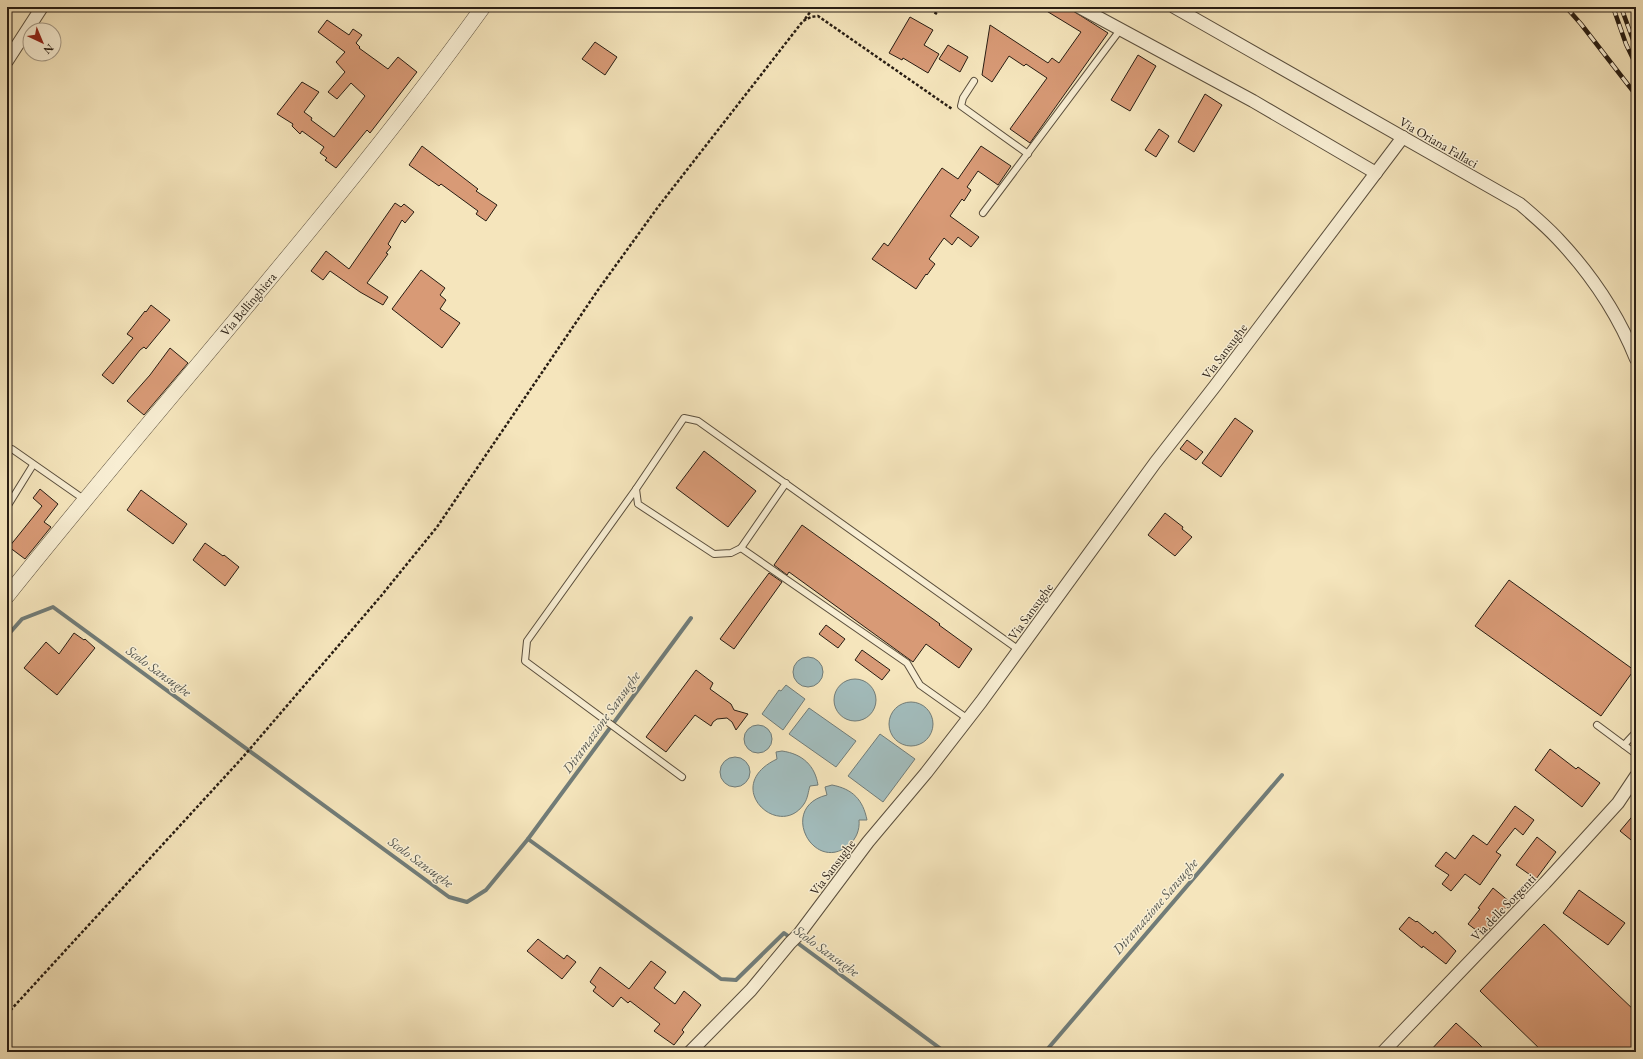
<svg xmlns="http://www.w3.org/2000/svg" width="1643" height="1059" viewBox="0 0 1643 1059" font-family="'EB Garamond',serif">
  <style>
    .water { fill: #a2bcbc; stroke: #717c78 }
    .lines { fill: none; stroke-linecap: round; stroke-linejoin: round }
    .stream { stroke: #717c78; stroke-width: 4 }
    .building { fill: #d89a76; stroke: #281d13 }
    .service-casing { stroke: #5b4f3d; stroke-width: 8 }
    .minor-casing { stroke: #5b4f3d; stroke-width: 14 }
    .tertiary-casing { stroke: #5b4f3d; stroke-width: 16 }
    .path { stroke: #281d13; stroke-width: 2.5; stroke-dasharray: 3 2; stroke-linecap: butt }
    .service { stroke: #f8eed3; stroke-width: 6 }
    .minor { stroke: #f8eed3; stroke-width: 12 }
    .tertiary { stroke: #f8eed3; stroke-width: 15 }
    .rail-casing { stroke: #281d13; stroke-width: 4.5 }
    .rail { stroke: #f8eed3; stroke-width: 3; stroke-dasharray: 9; stroke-linecap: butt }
    .labels { text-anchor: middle; stroke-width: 3; stroke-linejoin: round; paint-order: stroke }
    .street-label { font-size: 13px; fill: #281d13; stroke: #f8eed3 }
    .water-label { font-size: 14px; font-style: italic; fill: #53554e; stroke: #f8eed3 }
  </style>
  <rect width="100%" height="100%" fill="#f5e5bc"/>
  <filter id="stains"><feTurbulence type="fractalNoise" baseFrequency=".005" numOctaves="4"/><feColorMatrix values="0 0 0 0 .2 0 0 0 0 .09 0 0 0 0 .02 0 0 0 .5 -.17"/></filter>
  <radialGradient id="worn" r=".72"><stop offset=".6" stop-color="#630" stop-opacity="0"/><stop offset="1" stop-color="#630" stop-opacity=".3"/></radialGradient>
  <g class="water">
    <circle cx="808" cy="672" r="15"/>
    <circle cx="855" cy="700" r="21"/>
    <polygon points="786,685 805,699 783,730 762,714 779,690 781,691"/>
    <circle cx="911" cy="724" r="22"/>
    <polygon points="809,708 856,741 836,767 789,734"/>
    <circle cx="758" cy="739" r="14"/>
    <polygon points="880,734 915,759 883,802 848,776"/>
    <path d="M782 751C803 754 815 766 818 785L810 786C808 792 808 798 804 804 779 841 720 786 777 759L776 752Z"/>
    <circle cx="735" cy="772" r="15"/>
    <path d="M832 785C853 789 863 800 867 820H859C860 830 856 839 849 845 814 875 777 807 827 795L825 787Z"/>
  </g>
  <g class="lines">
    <g class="stream">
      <polyline points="7,636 22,619 53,607 449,897 467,902 486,890 528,839 721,979 736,980 784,933 945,1052"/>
      <polyline points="528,839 691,618"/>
      <polyline points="1045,1052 1282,775"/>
    </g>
  </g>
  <g class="building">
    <polygon points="1040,7 1067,7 1108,33 1030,143 1010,129 1047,78 1026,64 1024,66 1009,56 992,82 982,75 990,25 1048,63 1052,58 1059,63 1081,32"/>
    <polygon points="910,17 933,30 924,45 939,54 928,73 903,58 902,60 889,53"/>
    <polygon points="327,20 349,35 353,29 362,35 356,43 360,47 359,48 388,69 398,57 417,72 370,133 367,130 336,168 325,160 327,158 320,153 324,147 302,131 300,134 292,126 293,124 277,114 302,82 319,92 304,112 312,118 311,120 334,137 365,96 351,83 337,99 328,92 345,72 336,62 345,52 318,32"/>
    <polygon points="595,42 617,57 605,75 582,59"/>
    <polygon points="948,45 968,57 960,72 939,59"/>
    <polygon points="1138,55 1156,66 1130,111 1111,100"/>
    <polygon points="1205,94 1222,105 1194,152 1178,142"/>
    <polygon points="1159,129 1169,136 1156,157 1145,150"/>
    <polygon points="422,146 478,189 476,191 497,205 486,221 476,214 478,211 441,184 439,186 409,165"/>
    <polygon points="981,146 1011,166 998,185 978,171 967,187 971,190 964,201 962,199 950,216 979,237 971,247 958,237 952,245 944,238 929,259 935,264 927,275 926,274 916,289 872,259 884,243 888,246 942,168 958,179"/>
    <polygon points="395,203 401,207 404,204 414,212 405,223 402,220 388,244 391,247 386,253 388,254 367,283 388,297 383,305 360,292 330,271 323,280 311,271 326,251 349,269"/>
    <polygon points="421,270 445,288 440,295 446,300 440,309 460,323 442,348 392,309"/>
    <polygon points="151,305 170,320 146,349 144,347 140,350 113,384 102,375 133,338 127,334 145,311 146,312"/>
    <polygon points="170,348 188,363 144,415 127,401 150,375"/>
    <polygon points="1235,418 1253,431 1221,477 1202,463"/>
    <polygon points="1187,440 1203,452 1196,460 1180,449"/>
    <polygon points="704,451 756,491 728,527 676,488"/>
    <polygon points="40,489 58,504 44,522 51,527 25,559 9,547 42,506 33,498"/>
    <polygon points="141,490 187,524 173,544 127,510"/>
    <polygon points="1165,513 1183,527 1182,529 1192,537 1175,556 1148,535"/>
    <polygon points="802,525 940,624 939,625 972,649 959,668 926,644 913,662 789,572 787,575 774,565"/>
    <polygon points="205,543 223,556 224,555 239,567 225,586 193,560"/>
    <polygon points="769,573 782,582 734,649 720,639"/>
    <polygon points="1509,580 1634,670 1601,716 1475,626"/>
    <polygon points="826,625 845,639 838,648 819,634"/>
    <polygon points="74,633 84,640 85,639 95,648 57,695 24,668 46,642 59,654"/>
    <polygon points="862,650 890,670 882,680 855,660"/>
    <polygon points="696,670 713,683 710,689 731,704 734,710 748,714 736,730 732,722 727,718 717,719 713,722 711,726 695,715 666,752 646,737"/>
    <polygon points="1550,749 1576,769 1578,767 1600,783 1582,807 1535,770"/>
    <polygon points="1515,806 1534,820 1523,835 1515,828 1496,852 1501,855 1480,885 1465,874 1451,891 1442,884 1449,875 1435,866 1446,852 1455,859 1473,835 1487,845"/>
    <polygon points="1636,812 1636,844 1620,831"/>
    <polygon points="1537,837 1556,852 1536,879 1516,865"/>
    <polygon points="1493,888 1510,902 1484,936 1468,924 1480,909 1478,908"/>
    <polygon points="1579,890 1625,923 1608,945 1563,913"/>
    <polygon points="1409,917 1416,922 1417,921 1433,934 1435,931 1456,951 1446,964 1423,946 1422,948 1399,929"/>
    <polygon points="1544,924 1636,1012 1636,1052 1543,1052 1480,991"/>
    <polygon points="538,939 564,959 567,955 576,962 562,979 527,951"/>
    <polygon points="651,961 666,972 654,988 675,1004 684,991 701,1005 682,1030 684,1032 674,1045 654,1031 660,1024 630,1001 628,1003 621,997 613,1007 593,991 596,987 590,982 600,967 629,989"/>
    <polygon points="1456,1023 1477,1042 1487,1052 1429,1052"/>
  </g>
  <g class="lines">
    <g class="service-casing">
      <g id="service">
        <polyline points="974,81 963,98 961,106 1028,154"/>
        <polyline points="983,213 1120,30"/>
        <polyline points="7,449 12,449 85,500"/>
        <polyline points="786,483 741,548 731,553 714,554 638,504 636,489 684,418 698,421 1019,650"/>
        <polyline points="636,489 527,641 525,661 682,777"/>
        <polyline points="7,507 33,465"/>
        <polyline points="741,548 907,663 920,685 968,719"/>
        <polyline points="1597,725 1636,754"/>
        <polyline points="1624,745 1636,732"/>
      </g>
    </g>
    <g class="minor-casing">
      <g id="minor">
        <polyline points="1079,7 1253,101 1376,173"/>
        <path d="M1174 7 1520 204C1533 215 1547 227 1558 239 1592 275 1618 314 1636 359"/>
        <polyline points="7,61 42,7"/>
        <polyline points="690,1052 751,990 790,943 799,934 868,842 926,773 981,702 1155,463 1215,386 1403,137"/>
        <polyline points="1383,1052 1545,883 1618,803 1636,776"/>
      </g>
    </g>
    <g class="tertiary-casing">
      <path id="tertiary" d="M7 596C164 399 335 212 483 7"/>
    </g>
    <g class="path">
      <polyline points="926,7 937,14"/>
      <polyline points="805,19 814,7"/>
      <polyline points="7,1014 243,757 381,596 437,527 598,290 658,207 803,21 811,17 818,16 952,109 953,109"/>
    </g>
    <use href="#service" class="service"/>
    <use href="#minor" class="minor"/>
    <use href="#tertiary" class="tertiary"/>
    <g class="rail-casing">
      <g id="rail">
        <polyline points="1566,7 1581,24 1636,95"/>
        <polyline points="1613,7 1626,44 1636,65"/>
        <polyline points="1621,7 1636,48"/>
      </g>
    </g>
    <use href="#rail" class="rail"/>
  </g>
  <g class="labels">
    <g class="street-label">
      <text transform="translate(1439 142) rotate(30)" y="5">Via Oriana Fallaci</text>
      <text transform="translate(248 304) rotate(-50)" y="5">Via Bellinghiera</text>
      <text transform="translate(1224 351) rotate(-53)" y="5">Via Sansughe</text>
      <text transform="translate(1030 611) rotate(-54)" y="5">Via Sansughe</text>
      <text transform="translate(832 867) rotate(-53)" y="5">Via Sansughe</text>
      <text transform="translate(1503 907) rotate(-46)" y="5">Via delle Sorgenti</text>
    </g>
    <g class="water-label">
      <text transform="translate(159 671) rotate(36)" y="5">Scolo Sansughe</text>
      <text transform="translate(601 722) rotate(-54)" y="5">Diramazione Sansughe</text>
      <text transform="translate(421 862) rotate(36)" y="5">Scolo Sansughe</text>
      <text transform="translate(1155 906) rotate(-49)" y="5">Diramazione Sansughe</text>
      <text transform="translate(827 951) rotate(36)" y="5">Scolo Sansughe</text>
    </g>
  </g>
  <rect width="1643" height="1059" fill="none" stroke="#f5e5bc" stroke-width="24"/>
  <rect x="8" y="8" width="1627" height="1043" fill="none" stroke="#281d13" stroke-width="2"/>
  <rect x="12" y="12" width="1619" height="1035" fill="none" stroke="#281d13"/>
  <g transform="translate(42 42) rotate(136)"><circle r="19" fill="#f8eed3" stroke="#a59a86"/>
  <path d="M0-3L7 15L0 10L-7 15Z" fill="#8f2418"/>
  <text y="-6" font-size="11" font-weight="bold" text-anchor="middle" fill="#281d13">N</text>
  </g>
  <rect width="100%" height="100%" filter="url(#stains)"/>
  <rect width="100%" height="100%" fill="url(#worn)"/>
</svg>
